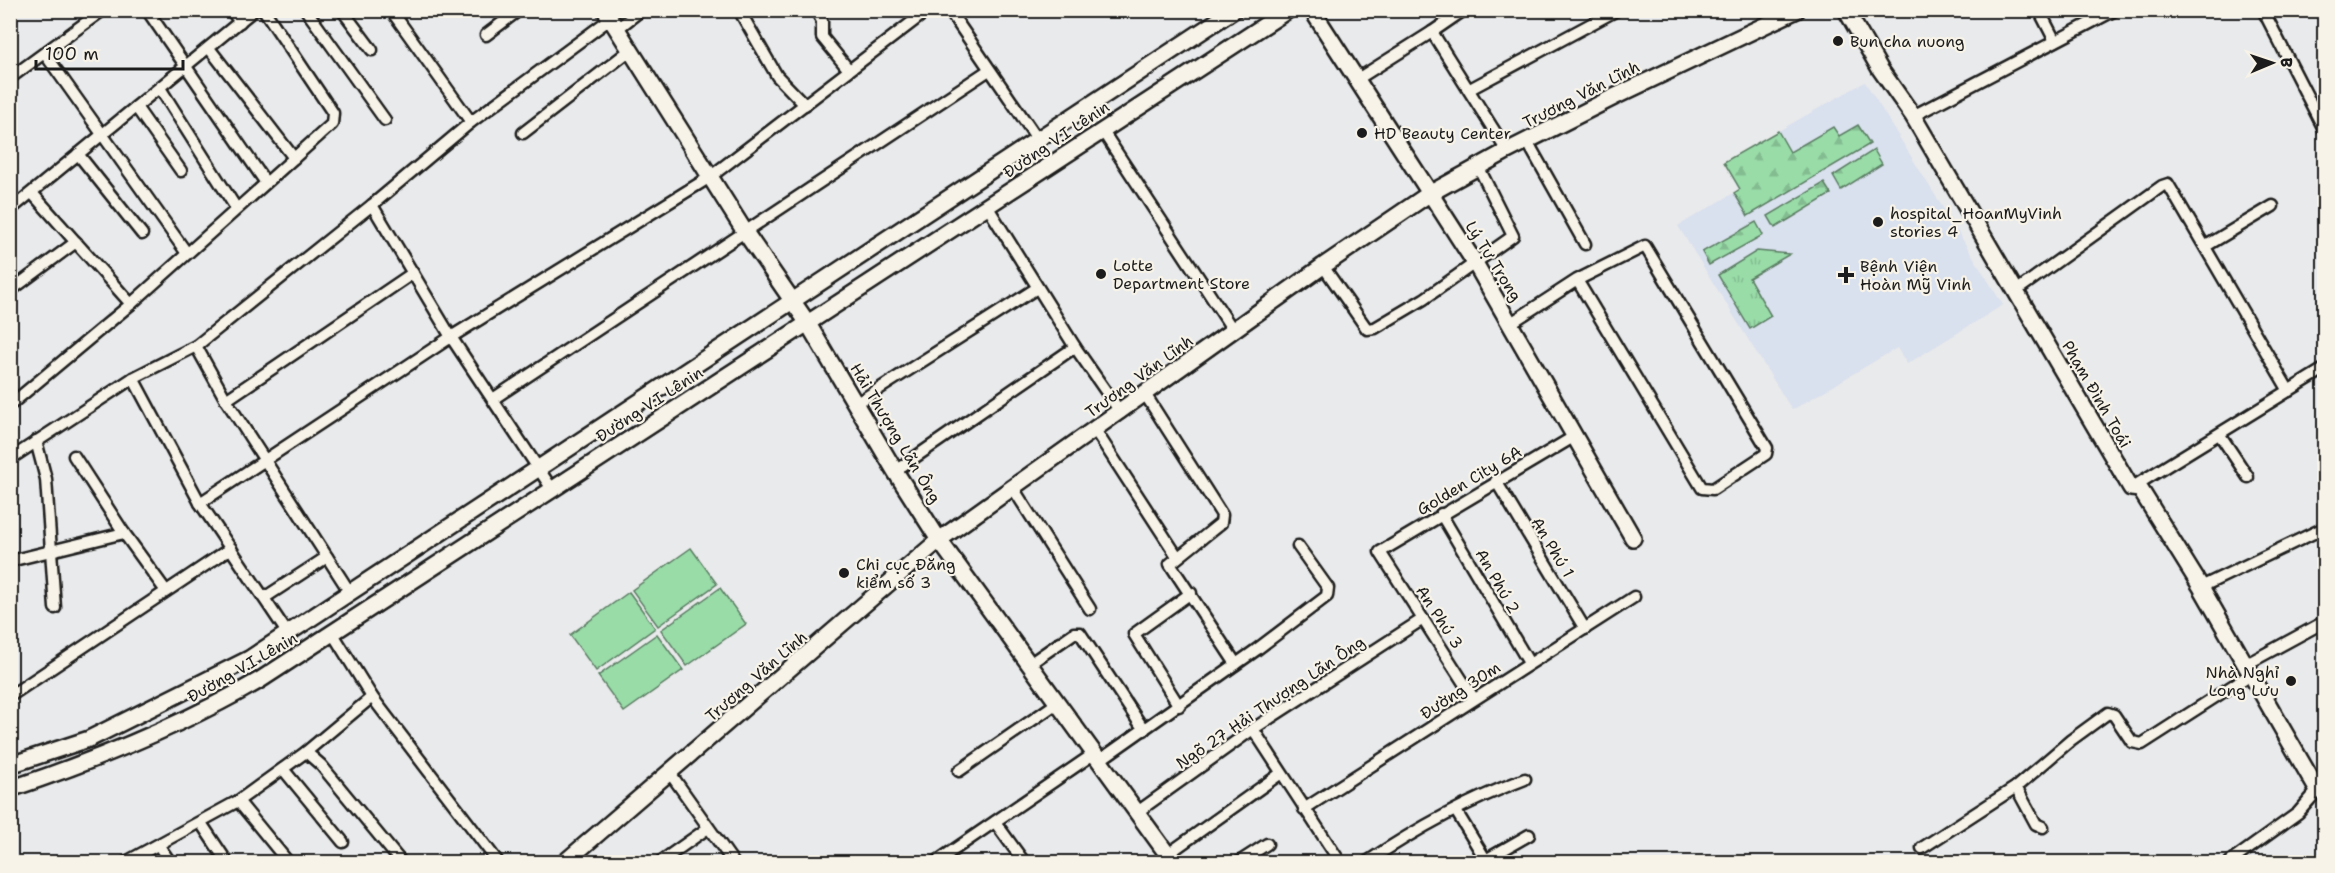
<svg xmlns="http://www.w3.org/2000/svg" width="2335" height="873" viewBox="0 0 2335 873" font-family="'Shantell Sans',sans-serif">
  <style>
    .built { fill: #d9e0ee }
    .grass { fill: url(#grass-tufts); stroke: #5a7c62; stroke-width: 1.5 }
    .forest { fill: url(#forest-firs); stroke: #5a7c62; stroke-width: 1.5 }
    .garden { fill: #99dca8; stroke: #5a7c62; stroke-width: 1.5 }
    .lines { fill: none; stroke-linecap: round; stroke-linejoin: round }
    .street-casing { stroke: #1c1c1c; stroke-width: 15 }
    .secondary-casing { stroke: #1c1c1c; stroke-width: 20 }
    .street { stroke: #f7f3e8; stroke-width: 10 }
    .secondary { stroke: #f7f3e8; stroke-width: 15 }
    .poi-dot { fill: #1c1c1c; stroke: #f7f3e8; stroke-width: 2 }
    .labels { text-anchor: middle; stroke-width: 4.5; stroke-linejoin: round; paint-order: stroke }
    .poi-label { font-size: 16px; fill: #1c1c1c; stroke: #f7f3e8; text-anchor: start }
    .street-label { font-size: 16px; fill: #1c1c1c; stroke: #f7f3e8 }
  </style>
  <defs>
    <pattern id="grass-tufts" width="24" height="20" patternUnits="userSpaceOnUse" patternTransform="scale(1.5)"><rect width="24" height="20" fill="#99dca8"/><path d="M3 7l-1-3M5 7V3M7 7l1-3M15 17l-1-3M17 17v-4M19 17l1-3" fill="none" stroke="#83bc90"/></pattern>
    <pattern id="forest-firs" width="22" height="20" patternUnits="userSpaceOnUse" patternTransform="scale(1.5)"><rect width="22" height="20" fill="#99dca8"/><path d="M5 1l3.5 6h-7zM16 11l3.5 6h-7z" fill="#83bc90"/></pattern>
  </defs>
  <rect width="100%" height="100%" fill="#e9eaeb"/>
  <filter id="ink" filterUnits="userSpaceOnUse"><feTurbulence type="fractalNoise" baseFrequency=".0167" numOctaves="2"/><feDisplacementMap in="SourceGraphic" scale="12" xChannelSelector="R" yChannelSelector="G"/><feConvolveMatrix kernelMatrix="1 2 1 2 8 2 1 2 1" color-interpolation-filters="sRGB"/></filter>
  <g filter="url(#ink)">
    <polygon class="built" points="1865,82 2003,305 1907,364 1897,348 1792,410 1678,226 1739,190 1724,162"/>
    <polygon class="grass" points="1757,251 1790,254 1749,278 1771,316 1750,329 1718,275"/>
    <g class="forest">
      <polygon points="1858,125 1870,144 1748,216 1734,193 1740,189 1724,162 1778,131 1790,152 1833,127 1839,136"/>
      <polygon points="1874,150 1882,164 1841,190 1833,176"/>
      <polygon points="1824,183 1831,194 1775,228 1768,216"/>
      <polygon points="1756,222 1763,235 1709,265 1702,252"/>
    </g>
    <g class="garden">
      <polygon points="691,548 717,584 658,626 632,590"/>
      <polygon points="720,588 746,624 687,666 661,630"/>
      <polygon points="629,592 655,628 596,671 570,635"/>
      <polygon points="657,634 683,670 624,712 598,676"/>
    </g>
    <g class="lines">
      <g class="street-casing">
        <g id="street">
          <polyline points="147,10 266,183"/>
          <polyline points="231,10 240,22"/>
          <polyline points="306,10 385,120"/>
          <polyline points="342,10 372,50"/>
          <polyline points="391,10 471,122"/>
          <polyline points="739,10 777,76 805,105"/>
          <polyline points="816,10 822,21 822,37 849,70"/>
          <polyline points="949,10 1038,140"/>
          <polyline points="1464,10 1432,32 1507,151"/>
          <polyline points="2039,10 2055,41"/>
          <polyline points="2263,10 2324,129"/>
          <polyline points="617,29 641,10"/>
          <polyline points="486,35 519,10"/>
          <polyline points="209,48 294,158"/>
          <polyline points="45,54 186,252"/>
          <polyline points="10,78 103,10"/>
          <polyline points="1356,80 1432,32"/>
          <polyline points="160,88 236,208"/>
          <polyline points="1470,89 1617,10"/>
          <polyline points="136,107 181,171"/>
          <polyline points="1913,116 2115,10"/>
          <polyline points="1102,130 1233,330"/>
          <polyline points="523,133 629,51"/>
          <polyline points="1527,141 1585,244"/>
          <polyline points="78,154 142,234"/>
          <polyline points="32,193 131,304"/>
          <polyline points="372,205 451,337 552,489"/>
          <polyline points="987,206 1075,347 1121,413"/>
          <polyline points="10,210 254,10"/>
          <polyline points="2206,246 2273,206"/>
          <polyline points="1323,266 1367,329 1375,328 1424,299 1513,236 1479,168"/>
          <polyline points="10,291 76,242"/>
          <polyline points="2016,291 2162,186 2168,184 2289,391"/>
          <polyline points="1511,323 1577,280 1645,246 1767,448 1766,454 1713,489 1702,488 1577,280"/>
          <polyline points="196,346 226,400 351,594"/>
          <polyline points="133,378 200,503 288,634"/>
          <polyline points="1145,394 1222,515 1221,523 1170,564 1236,664"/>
          <polyline points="493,399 989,70"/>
          <polyline points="226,400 413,273"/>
          <polyline points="857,403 1037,288"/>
          <polyline points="10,405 131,304 332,124 333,113 264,10"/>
          <polyline points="1095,430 1177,556"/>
          <polyline points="2220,435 2248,477"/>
          <polyline points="36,441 46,479 55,608"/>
          <polyline points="74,456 124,533 166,591"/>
          <polyline points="10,459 133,378 196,346 372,205 471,122 610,19"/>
          <polyline points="895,471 1075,347"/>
          <polyline points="1496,481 1585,629"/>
          <polyline points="1013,488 1090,609"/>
          <polyline points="2131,488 2324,369"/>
          <polyline points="200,503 451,337 710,177 928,10"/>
          <polyline points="1441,514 1529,663"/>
          <polyline points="10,561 124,533"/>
          <polyline points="2201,587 2324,528"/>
          <polyline points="264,598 327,557"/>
          <polyline points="333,634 372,697 498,862"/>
          <polyline points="1028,665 1074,633 1080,633 1144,730"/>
          <polyline points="2245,665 2324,622"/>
          <polyline points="10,696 231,548"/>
          <polyline points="1474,699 1380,552 1575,436"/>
          <polyline points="1179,706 1134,634 1191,593"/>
          <polyline points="1253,729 1340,862"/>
          <polyline points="306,752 321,765 401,862"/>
          <polyline points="1100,760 1256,650 1327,596 1328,588 1298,546"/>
          <polyline points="283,769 343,842"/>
          <polyline points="959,771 1057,703"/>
          <polyline points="670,773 733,862"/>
          <polyline points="2016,787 2036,824 2043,827"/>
          <polyline points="238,801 288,862"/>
          <polyline points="1304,809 1634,597"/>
          <polyline points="1456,811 1487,862"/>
          <polyline points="1136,813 1253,729 1423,619"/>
          <polyline points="995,822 1024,862"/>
          <polyline points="201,823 227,862"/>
          <polyline points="159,846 170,862"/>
          <polyline points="1922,848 2016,787 2071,740 2108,713 2114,715 2132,742 2142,744 2251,674"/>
          <polyline points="1168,854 1280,774"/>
          <polyline points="126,862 238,801 306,752 372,697"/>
          <polyline points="660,862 708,828"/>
          <polyline points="936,862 1095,753"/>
          <polyline points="1239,862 1267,844"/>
          <path d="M1367 862C1416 829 1469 800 1525 779"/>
          <polyline points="1482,862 1529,835"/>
          <polyline points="2230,862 2298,813 2324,783"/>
        </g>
      </g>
      <g class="secondary-casing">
        <g id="secondary">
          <polyline points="605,10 745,232 807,322 895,471 939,540 1173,862"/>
          <polyline points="1312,10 1475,263 1633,538"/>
          <polyline points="1846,10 1880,69 1913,116 2131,488 2140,489 2201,587 2318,791"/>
          <polyline points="10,765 89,739 249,659 1234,10"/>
          <path d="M10 789C97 760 181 726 260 680L1288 10"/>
          <polyline points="565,862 939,540 1323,266 1429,194 1507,151 1614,97 1797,10"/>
        </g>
      </g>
      <use href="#street" class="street"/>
      <use href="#secondary" class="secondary"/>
    </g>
  </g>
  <g class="poi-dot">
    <circle cx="1838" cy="41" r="6"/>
    <circle cx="1362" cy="133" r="6"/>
    <circle cx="1878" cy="222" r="6"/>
    <circle cx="1101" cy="274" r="6"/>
    <path d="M1843 266h6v6h6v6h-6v6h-6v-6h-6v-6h6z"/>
    <circle cx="844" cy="573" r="6"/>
    <circle cx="2291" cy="681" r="6"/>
  </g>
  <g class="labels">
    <g class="poi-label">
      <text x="1850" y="47">Bun cha nuong</text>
      <text x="1374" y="139">HD Beauty Center</text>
      <text x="1890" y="219">hospital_HoanMyVinh<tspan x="1890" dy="18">stories 4</tspan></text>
      <text x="1113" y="271">Lotte<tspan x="1113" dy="18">Department Store</tspan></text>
      <text x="1860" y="272">Bệnh Viện<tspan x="1860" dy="18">Hoàn Mỹ Vinh</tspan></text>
      <text x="856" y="570">Chi cục Đăng<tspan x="856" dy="18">kiểm số 3</tspan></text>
      <text x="2279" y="678" text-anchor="end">Nhà Nghỉ<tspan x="2279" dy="18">Long Lưu</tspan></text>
    </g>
    <g class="street-label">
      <text transform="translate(1581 94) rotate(-27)" y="6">Trương Văn Lĩnh</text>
      <text transform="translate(1056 139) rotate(-34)" y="6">Đường V.I Lênin</text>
      <text transform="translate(1494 261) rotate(58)" y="6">Lý Tự Trọng</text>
      <text transform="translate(1139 376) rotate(-36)" y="6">Trương Văn Lĩnh</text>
      <text transform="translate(2097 394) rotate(60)" y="6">Phạm Đình Toái</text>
      <text transform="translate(649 404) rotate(-33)" y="6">Đường V.I Lênin</text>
      <text transform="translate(896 433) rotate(59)" y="6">Hải Thượng Lãn Ông</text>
      <text transform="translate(1469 480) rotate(-31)" y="6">Golden City 6A</text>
      <text transform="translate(1553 547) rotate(59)" y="6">An Phú 1</text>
      <text transform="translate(1498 581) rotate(60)" y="6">An Phú 2</text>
      <text transform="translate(1440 617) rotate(57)" y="6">An Phú 3</text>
      <text transform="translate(242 667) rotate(-30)" y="6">Đường V.I Lênin</text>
      <text transform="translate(756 676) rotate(-41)" y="6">Trương Văn Lĩnh</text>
      <text transform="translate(1460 690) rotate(-33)" y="6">Đường 30m</text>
      <text transform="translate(1270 702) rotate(-34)" y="6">Ngõ 27 Hải Thượng Lãn Ông</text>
    </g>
  </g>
  <rect width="2335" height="873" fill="none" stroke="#f7f3e8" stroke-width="36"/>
  <rect x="18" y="18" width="2299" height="837" fill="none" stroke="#1c1c1c" stroke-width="2" filter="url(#ink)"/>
  <g transform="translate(2272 63) rotate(88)" stroke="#f7f3e8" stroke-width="4.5" paint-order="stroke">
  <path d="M0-4.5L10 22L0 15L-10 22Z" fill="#1c1c1c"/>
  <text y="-9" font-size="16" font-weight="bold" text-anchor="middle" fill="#1c1c1c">B</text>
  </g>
  <path d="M36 60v9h147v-9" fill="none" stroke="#1c1c1c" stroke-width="3"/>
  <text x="45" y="60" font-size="18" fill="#1c1c1c" stroke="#f7f3e8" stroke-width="4.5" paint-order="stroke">100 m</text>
</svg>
